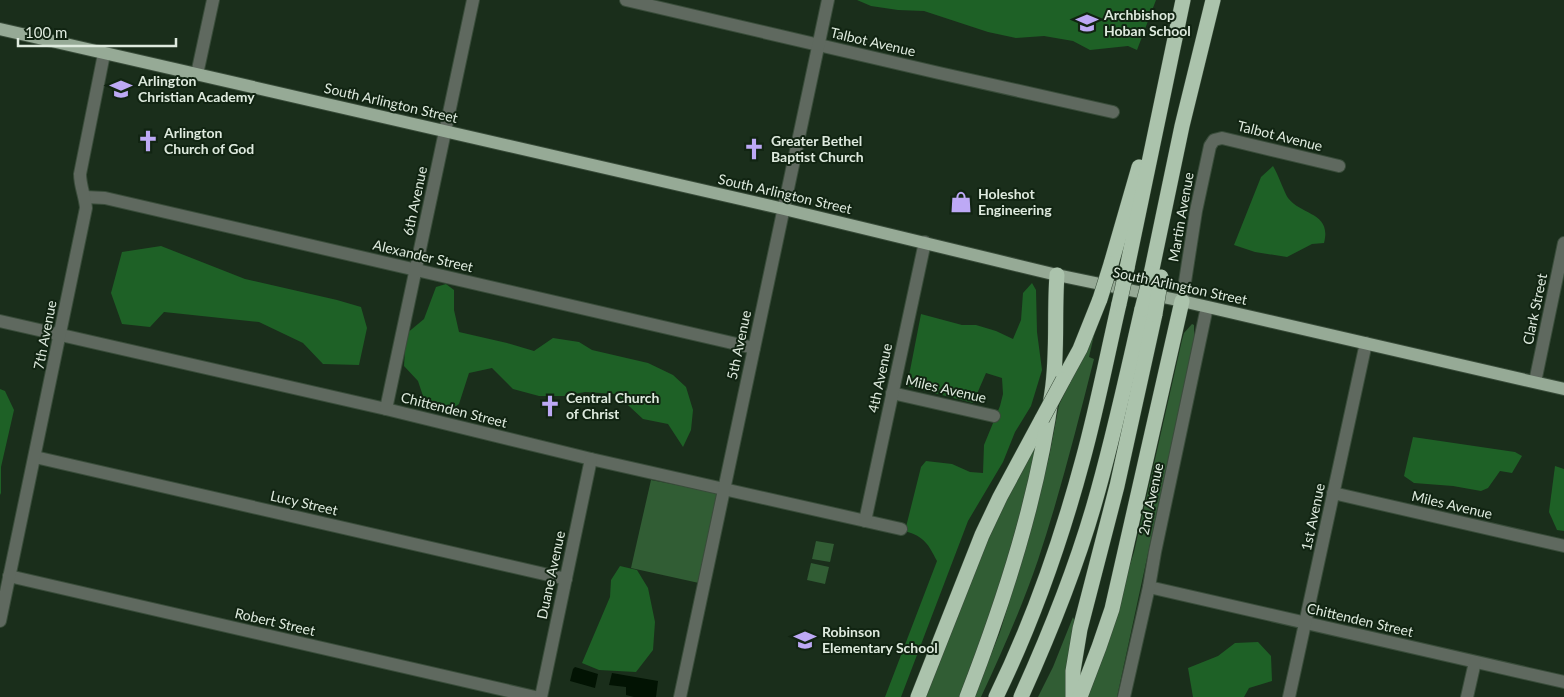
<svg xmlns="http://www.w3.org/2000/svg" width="1564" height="697" viewBox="0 0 1564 697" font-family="Lato,sans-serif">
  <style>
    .green { fill: #315d34 }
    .forest { fill: #1e6126 }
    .water { fill: #021303 }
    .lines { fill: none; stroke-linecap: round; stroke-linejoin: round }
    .minor-casing { stroke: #394c3a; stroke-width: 14 }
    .major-casing { stroke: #394c3a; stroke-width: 14 }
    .highway-casing { stroke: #394c3a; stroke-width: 16 }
    .minor { stroke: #5f695f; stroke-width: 12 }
    .major { stroke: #96aa96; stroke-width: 12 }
    .highway { stroke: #abc3ac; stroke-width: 15 }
    .highway-bridge-casing { stroke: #394c3a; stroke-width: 16; stroke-linecap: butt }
    .highway-bridge { stroke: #abc3ac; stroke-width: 15 }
    .labels { text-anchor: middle; stroke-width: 4; stroke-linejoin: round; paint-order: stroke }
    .poi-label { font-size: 14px; font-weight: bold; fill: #deeade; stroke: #112412; text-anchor: start }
    .street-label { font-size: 14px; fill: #deeade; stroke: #112412 }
  </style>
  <rect width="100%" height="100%" fill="#1a2e1b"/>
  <g class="green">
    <polygon points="1192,324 1194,325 1194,340 1117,697 1087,697 1134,552 1182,340 1184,333"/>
    <path d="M1095 331 1089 357 1094 359C1077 426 1060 494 1038 560 1022 607 1002 652 981 697H974L1000 632 1010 599 1049 457 1059 405Z"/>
    <polygon points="1037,443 1033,468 994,606 961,697 925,697 983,550 1013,485"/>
    <polygon points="651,480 718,493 699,583 631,568"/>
    <polygon points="816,541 834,544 830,562 812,559"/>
    <polygon points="811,563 829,567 825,584 807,580"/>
    <polygon points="1073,617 1077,627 1066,697 1038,697 1053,667"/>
  </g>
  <g class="forest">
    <polygon points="857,0 1156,0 1137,50 1128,46 1090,50 1073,41 1044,36 1016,38 988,32 924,11 898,10 871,6"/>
    <path d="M1273 166C1278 174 1284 192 1288 198 1302 216 1332 212 1324 243L1312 244 1287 257 1255 252 1234 245 1261 177Z"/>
    <polygon points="161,246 245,279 337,300 361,307 367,328 359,365 323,364 303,343 259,322 164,312 150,327 122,324 111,293 122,252"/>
    <path d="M1032 283 1036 290 1037 332 1042 370 1031 406 1015 432 1003 462 968 521 901 697H885L937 561C928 544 925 537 905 531L921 467 926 461 952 464 970 472 983 473 984 445 1000 406 1003 394 1002 378 986 373 973 403 907 386 921 314 962 325H976L996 331 1013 339 1021 320 1023 293Z"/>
    <polygon points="446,284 454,290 454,310 459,332 507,343 534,351 553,338 579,342 592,350 648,363 673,375 686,387 693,410 691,430 683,447 668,424 643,419 616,394 585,392 564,396 539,396 513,389 492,368 469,373 459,404 444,414 427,408 418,381 404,366 406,334 424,319 436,287"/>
    <polygon points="0,389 5,391 14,410 1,467 1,493 0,495"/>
    <polygon points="1413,437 1515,452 1522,456 1512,473 1500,471 1488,488 1481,491 1453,486 1414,483 1404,476"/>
    <polygon points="1555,466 1564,469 1564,531 1557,530 1549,512"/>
    <polygon points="620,566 637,570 648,588 655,622 653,650 636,672 599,670 582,663 610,597 611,580"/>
    <polygon points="1258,642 1271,656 1272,681 1249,688 1244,697 1193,697 1188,668 1218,656 1235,643"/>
  </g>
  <g class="water">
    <polygon points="575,667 598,674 595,688 570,681 573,669"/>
    <polygon points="612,673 658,681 656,697 634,697 626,695 626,687 609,685"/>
  </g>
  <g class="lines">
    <g class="minor-casing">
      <g id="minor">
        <polyline points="626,0 939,73 1113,112"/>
        <polyline points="197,74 213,0"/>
        <polyline points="85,197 105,198 754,348"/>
        <polyline points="1182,301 1196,211 1210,146 1214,140 1222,138 1339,166"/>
        <polyline points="0,321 386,409 591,459 901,529"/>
        <polyline points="1535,382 1564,243"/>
        <polyline points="892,393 994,416"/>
        <polyline points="386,409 473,0"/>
        <polyline points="35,457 566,579"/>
        <polyline points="1333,493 1564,546"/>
        <polyline points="865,521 925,242"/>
        <polyline points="9,576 535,697"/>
        <polyline points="1149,587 1564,682"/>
        <path d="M0 621 86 208C85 196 80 186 80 174L104 54"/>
        <polyline points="541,697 591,459"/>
        <polyline points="680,697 828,0"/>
        <polyline points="1124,697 1149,587 1155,552 1207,307"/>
        <polyline points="1289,697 1366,343"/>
        <polyline points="1467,697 1475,662"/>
      </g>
    </g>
    <g class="major-casing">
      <polyline id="major" points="0,29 784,209 1057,275 1182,301 1564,389"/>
    </g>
    <g class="highway-casing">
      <g id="highway">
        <polyline points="1111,264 1139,167"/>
        <polyline points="1127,268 1183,0"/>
        <polyline points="1151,274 1182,126 1213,0"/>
        <polyline points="1063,380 1080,349 1100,299"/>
        <polyline points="918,697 982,535 1000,497 1042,419"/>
        <path d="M967 697C1005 598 1038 497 1052 392 1058 353 1054 314 1057 275"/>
        <path d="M996 697C1033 621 1061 541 1083 459 1097 408 1107 356 1119 304"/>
        <path d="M1021 697C1049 635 1075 571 1094 505 1113 440 1127 374 1142 309"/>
        <polyline points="1073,697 1073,671 1080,629 1117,486 1155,314"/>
        <polyline points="1080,697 1099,647 1112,609 1182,301"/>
      </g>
    </g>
    <use href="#minor" class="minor"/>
    <use href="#major" class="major"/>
    <use href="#highway" class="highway"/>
    <g class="highway-bridge-casing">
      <g id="highway-bridge">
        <polyline points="1100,299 1111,264"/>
        <polyline points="1119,304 1127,268"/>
        <polyline points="1142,309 1151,274"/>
        <polyline points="1155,314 1161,277"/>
        <polyline points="1042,419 1063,380"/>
      </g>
    </g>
    <use href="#highway-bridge" class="highway-bridge"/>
  </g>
  <defs>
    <g id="school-bare" transform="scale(1.725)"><path d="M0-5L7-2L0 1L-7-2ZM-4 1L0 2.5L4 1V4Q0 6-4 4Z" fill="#bda9f5" stroke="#112412" stroke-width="2.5" paint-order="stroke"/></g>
    <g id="church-bare" transform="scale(1.725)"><path d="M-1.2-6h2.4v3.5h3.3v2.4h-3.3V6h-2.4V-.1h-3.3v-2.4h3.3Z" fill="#bda9f5" stroke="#112412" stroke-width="2.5" paint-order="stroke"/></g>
    <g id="shop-bare" transform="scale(1.725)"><path d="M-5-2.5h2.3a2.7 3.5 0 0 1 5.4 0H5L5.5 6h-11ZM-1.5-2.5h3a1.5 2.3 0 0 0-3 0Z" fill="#bda9f5" stroke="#112412" stroke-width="2.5" paint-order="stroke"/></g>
  </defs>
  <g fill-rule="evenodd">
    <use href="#school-bare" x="1087" y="23"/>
    <use href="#school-bare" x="121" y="89"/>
    <use href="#church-bare" x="148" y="141"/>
    <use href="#church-bare" x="754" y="149"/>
    <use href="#shop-bare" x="961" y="202"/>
    <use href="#church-bare" x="550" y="406"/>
    <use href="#school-bare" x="805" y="640"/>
  </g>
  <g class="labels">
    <g class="poi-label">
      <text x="1104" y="20">Archbishop<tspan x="1104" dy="16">Hoban School</tspan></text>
      <text x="138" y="86">Arlington<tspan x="138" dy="16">Christian Academy</tspan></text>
      <text x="164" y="138">Arlington<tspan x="164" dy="16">Church of God</tspan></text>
      <text x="771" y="146">Greater Bethel<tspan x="771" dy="16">Baptist Church</tspan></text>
      <text x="978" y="199">Holeshot<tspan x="978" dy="16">Engineering</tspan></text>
      <text x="566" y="403">Central Church<tspan x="566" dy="16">of Christ</tspan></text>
      <text x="822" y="637">Robinson<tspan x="822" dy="16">Elementary School</tspan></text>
    </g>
    <g class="street-label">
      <text transform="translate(873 42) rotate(13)" y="5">Talbot Avenue</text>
      <text transform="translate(391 103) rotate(13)" y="5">South Arlington Street</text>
      <text transform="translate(1280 136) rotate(14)" y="5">Talbot Avenue</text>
      <text transform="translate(785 194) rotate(13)" y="5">South Arlington Street</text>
      <text transform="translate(415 201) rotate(-78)" y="5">6th Avenue</text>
      <text transform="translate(1181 217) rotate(-80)" y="5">Martin Avenue</text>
      <text transform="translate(423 256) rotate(13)" y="5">Alexander Street</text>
      <text transform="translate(1180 286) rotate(12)" y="5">South Arlington Street</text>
      <text transform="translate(1535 309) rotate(-78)" y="5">Clark Street</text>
      <text transform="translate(45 335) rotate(-79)" y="5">7th Avenue</text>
      <text transform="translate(739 345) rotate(-78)" y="5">5th Avenue</text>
      <text transform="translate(880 378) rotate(-78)" y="5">4th Avenue</text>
      <text transform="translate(946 389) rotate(13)" y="5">Miles Avenue</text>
      <text transform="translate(454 410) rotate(14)" y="5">Chittenden Street</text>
      <text transform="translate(1151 499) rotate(-78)" y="5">2nd Avenue</text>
      <text transform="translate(304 503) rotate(13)" y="5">Lucy Street</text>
      <text transform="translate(1452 505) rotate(13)" y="5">Miles Avenue</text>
      <text transform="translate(1313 517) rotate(-78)" y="5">1st Avenue</text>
      <text transform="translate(551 575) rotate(-78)" y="5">Duane Avenue</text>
      <text transform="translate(1360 620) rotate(13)" y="5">Chittenden Street</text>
      <text transform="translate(275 622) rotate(13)" y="5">Robert Street</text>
    </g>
  </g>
  <path d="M18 38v8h158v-8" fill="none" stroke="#deeade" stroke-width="2.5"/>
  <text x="25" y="38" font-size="15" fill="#deeade" stroke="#112412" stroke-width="4" paint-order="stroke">100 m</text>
</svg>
